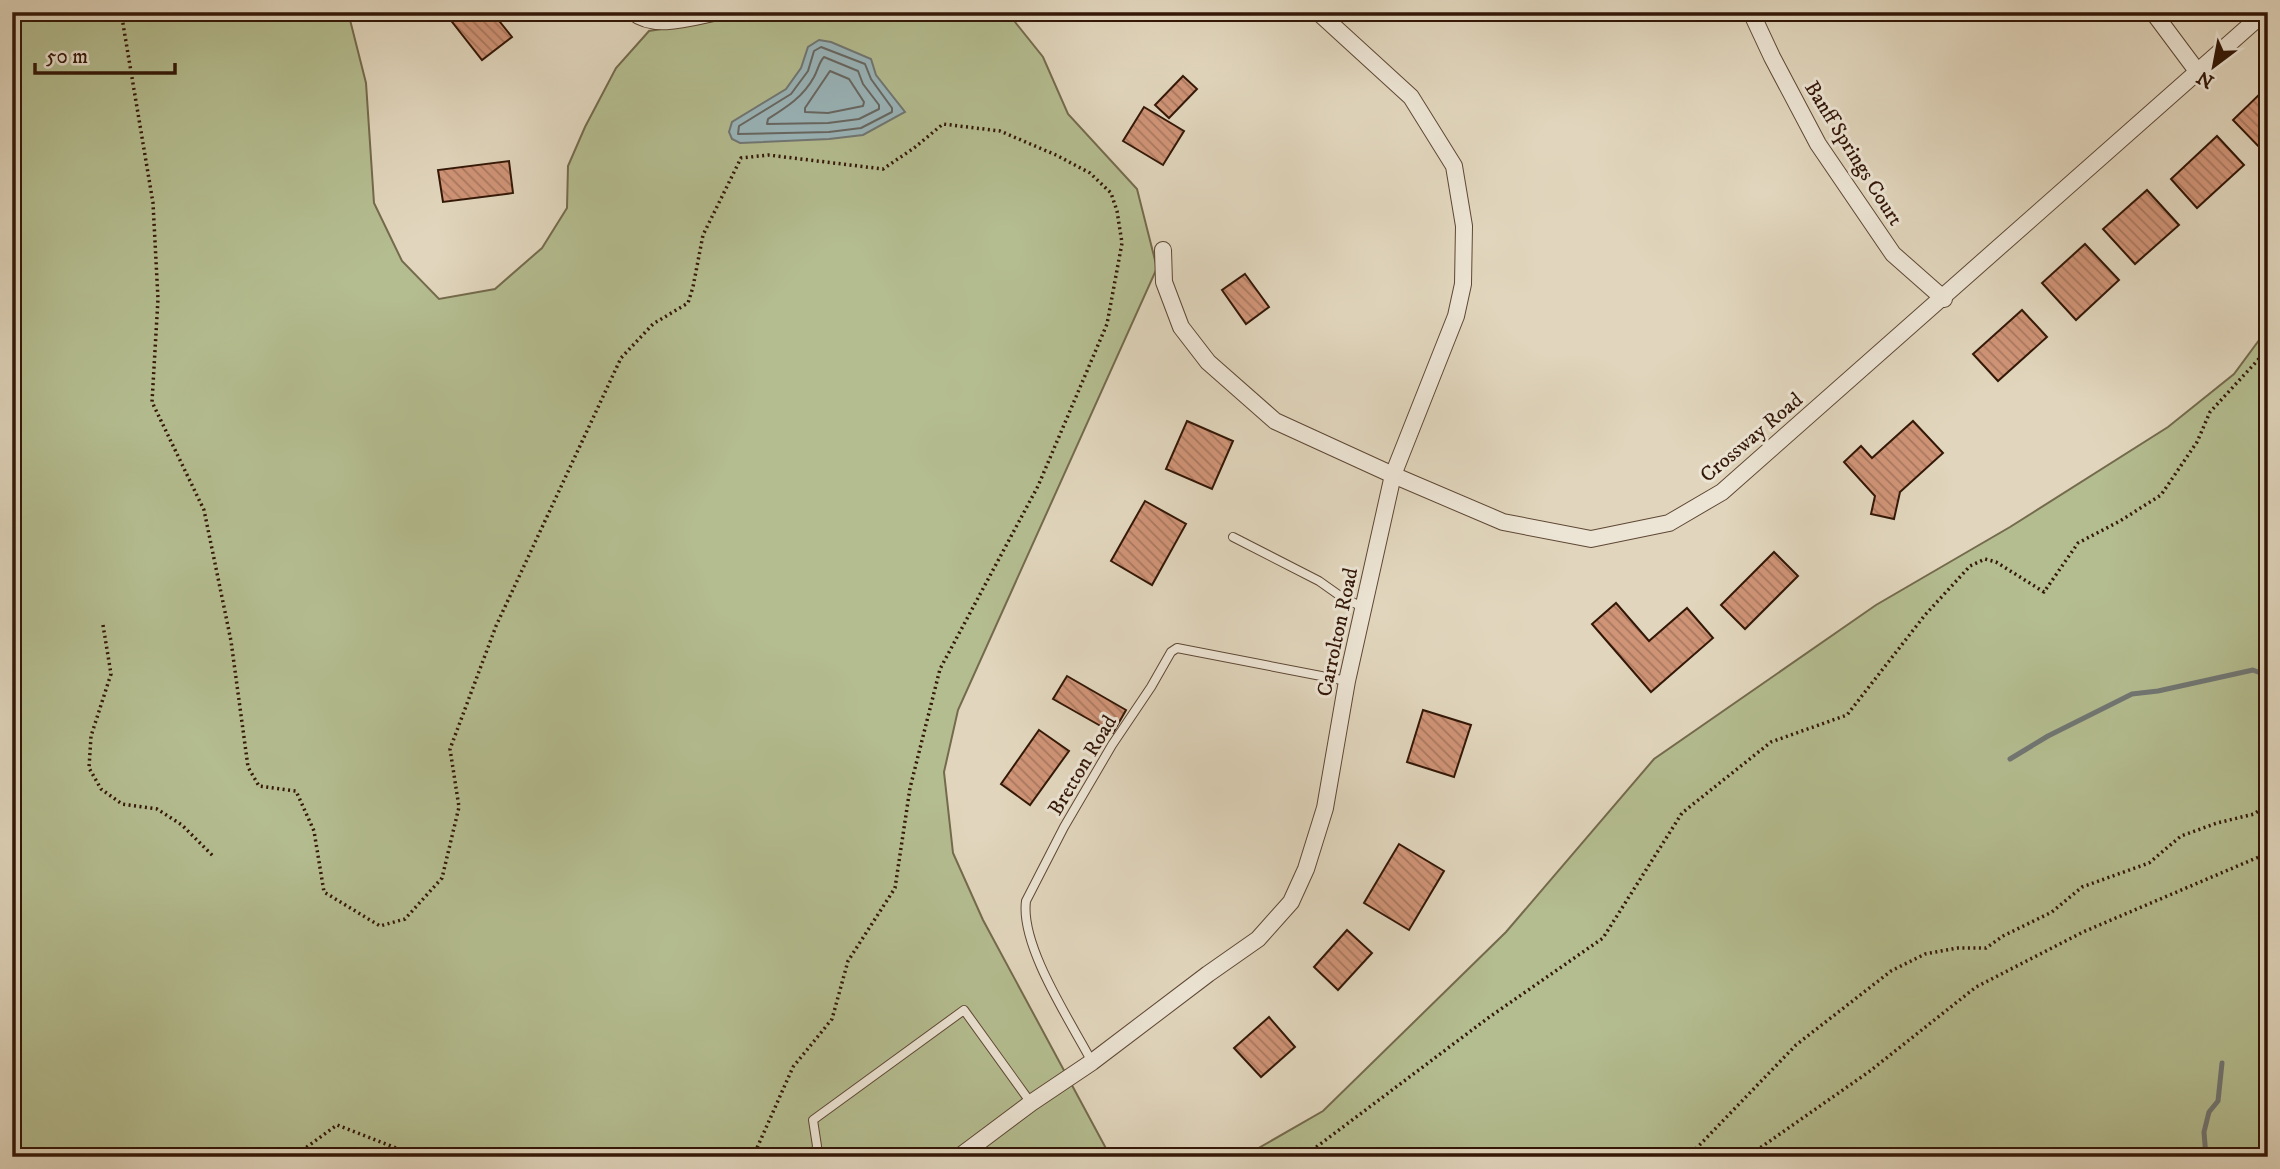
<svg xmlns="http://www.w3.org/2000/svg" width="2280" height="1169" viewBox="0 0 2280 1169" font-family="'IM FELL DW Pica',serif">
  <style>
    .green { fill: #b4bd90; stroke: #746a4c; stroke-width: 2 }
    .water { fill: #99b6bc; stroke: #707674; stroke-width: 2 }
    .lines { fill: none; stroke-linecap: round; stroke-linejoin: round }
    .shore { stroke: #666662; stroke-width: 2 }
    .stream { stroke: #707674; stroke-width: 5 }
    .building { fill: url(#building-back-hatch); stroke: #331707; stroke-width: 2 }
    .lane-casing { stroke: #5e4734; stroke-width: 10 }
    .street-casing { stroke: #5e4734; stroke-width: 18 }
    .path { stroke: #331707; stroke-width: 3.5; stroke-dasharray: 2 3.5; stroke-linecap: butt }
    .lane { stroke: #ece4d4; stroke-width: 8 }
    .street { stroke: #ece4d4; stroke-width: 16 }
    .labels { text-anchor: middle; stroke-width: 6; stroke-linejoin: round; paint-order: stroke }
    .street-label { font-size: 21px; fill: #331707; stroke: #ece4d4 }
  </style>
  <defs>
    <pattern id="building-back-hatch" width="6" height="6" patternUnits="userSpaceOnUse" patternTransform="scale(1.75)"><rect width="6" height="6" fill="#d09477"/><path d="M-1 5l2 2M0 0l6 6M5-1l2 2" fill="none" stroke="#a97860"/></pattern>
  </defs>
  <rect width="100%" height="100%" fill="#e1d6bd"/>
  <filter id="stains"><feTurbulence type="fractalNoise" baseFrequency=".00286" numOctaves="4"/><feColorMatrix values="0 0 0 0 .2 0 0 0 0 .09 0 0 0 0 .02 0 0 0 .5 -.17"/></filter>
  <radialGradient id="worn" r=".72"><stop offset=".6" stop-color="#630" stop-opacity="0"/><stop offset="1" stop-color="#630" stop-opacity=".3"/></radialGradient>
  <g class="green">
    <polygon points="12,12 348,12 366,83 374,203 402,261 439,299 495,289 542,248 567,208 568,166 585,127 616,68 649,31 769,12 1007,12 1043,57 1068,114 1137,189 1157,268 958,710 944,772 953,853 983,920 1109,1154 1114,1157 12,1157"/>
    <polygon points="2268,328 2268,1157 1243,1157 1323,1111 1506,932 1654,759 1876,605 2010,527 2168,427 2234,374"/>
  </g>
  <polygon class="water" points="819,40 831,42 871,59 876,75 905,112 863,135 829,139 740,143 732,139 729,132 732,122 786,89 801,68 808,47"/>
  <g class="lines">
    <g class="shore">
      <polygon points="821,47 865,64 871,79 892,108 892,112 861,128 829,132 738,134 739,126 791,94 808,71 814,51"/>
      <path d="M824 57 858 71 863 84 879 105V109L859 119 828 123 767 124 768 119C787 107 803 97 814 77 818 70 819 62 824 57Z"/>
      <polygon points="830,71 849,79 864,102 863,106 828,113 805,112 805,108"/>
    </g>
    <g class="stream">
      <polyline points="2010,759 2048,736 2132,694 2158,691 2253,670 2268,676"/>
      <polyline points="2206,1157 2204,1132 2209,1112 2218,1101 2222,1063"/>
    </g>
  </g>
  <g class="building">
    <polygon points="457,12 492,12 512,37 482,60 449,18"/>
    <polygon points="1183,76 1197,89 1169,118 1155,105"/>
    <polygon points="2268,86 2268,143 2261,149 2233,120"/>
    <polygon points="1144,107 1184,131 1163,165 1123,141"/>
    <polygon points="2217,136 2244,165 2197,208 2171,179"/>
    <polygon points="509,161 513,193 443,202 438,170"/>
    <polygon points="2147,190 2179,225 2135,264 2103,229"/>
    <polygon points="2085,244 2119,280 2076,320 2042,283"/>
    <polygon points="1245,274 1269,307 1246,324 1222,290"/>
    <polygon points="2022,310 2047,337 1998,381 1973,354"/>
    <polygon points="1187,421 1233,441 1212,489 1166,469"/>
    <polygon points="1913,421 1943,453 1900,492 1894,519 1871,514 1875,496 1844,462 1861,446 1872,458"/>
    <polygon points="1145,501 1186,524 1152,585 1111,561"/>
    <polygon points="1774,552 1798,576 1745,629 1721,605"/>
    <polygon points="1616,603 1649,641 1687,608 1713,638 1651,692 1592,624"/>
    <polygon points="1067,676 1126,710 1113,733 1053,699"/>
    <polygon points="1423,710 1471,725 1454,777 1407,762"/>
    <polygon points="1039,730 1069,751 1030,805 1001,784"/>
    <polygon points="1399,844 1444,871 1409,930 1364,903"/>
    <polygon points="1347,930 1372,953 1338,990 1314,967"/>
    <polygon points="1269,1017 1295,1047 1261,1077 1234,1048"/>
  </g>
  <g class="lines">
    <g class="lane-casing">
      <g id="lane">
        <polyline points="1233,537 1319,581 1343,598 1363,607"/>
        <path d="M1092 1062C1071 1022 1020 946 1026 901L1064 827 1112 745 1151 687 1171 652 1177 648 1347 681"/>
        <polyline points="815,1157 817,1146 813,1120 964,1010 1031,1103"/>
      </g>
    </g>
    <g class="street-casing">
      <g id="street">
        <path d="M633 12C655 30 692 17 718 12"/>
        <polyline points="1751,12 1772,57 1818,144 1893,254 1944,299"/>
        <polyline points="2153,12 2197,71"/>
        <polyline points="1163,250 1164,282 1181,327 1208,362 1275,421 1393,475 1503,522 1591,539 1669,523 1722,492 2265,12"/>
        <polyline points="959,1157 1031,1103 1092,1062 1208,974 1258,939 1291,902 1306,869 1325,808 1347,681 1393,475 1456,316 1463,284 1464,226 1454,166 1411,97 1318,12"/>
      </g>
    </g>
    <g class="path">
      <polyline points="121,12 153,203 158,299 152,402 204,510 231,641 248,767 259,786 296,791 314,831 324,892 380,926 405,919 442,878 459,807 450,749 496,626 621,358 653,324 688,303 693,287 703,235 741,158 768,155 883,169 914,148 943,124 1000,131 1056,155 1090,173 1111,193 1117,211 1122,243 1107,324 1038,486 940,669 910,788 895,888 848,961 832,1019 793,1067 753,1157"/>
      <polyline points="103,625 111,674 91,736 89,768 101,789 122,804 157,809 182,825 214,857"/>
      <polyline points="293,1157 337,1125 419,1157"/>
      <polyline points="1303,1157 1488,1018 1603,938 1682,813 1771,742 1847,715 1925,615 1970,566 1985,559 1996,562 2044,592 2078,543 2120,521 2161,495 2197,442 2210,412 2268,349"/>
      <polyline points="1688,1157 1796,1045 1891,971 1925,954 1957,948 1986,948 2003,936 2052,912 2082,887 2149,863 2181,836 2217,823 2254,814 2268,804"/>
      <polyline points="1747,1157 1870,1071 1976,987 2083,932 2268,853"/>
    </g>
    <use href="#lane" class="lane"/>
    <use href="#street" class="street"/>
  </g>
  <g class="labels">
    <g class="street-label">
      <text transform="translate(1854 153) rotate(58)" y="7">Banff Springs Court</text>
      <text transform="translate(1751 437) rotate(-40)" y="7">Crossway Road</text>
      <text transform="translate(1337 632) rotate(-78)" y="7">Carrolton Road</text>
      <text transform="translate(1082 765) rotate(-59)" y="7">Bretton Road</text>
    </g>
  </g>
  <rect width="2280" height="1169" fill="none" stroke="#e1d6bd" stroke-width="42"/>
  <rect x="14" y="14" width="2252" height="1141" fill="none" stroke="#331707" stroke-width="3.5"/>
  <rect x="21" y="21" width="2238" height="1127" fill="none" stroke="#331707" stroke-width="2"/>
  <g transform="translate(2214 66) rotate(212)" stroke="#ece4d4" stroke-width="5" paint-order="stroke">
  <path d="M0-5L12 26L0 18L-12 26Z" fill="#331707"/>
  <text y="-10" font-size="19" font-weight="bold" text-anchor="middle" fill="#331707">N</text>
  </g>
  <path d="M35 63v10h140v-10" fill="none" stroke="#331707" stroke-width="3.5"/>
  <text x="46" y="63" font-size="21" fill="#331707" stroke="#ece4d4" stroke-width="5" paint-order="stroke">50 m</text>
  <rect width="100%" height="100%" filter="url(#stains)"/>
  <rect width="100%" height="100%" fill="url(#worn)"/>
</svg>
